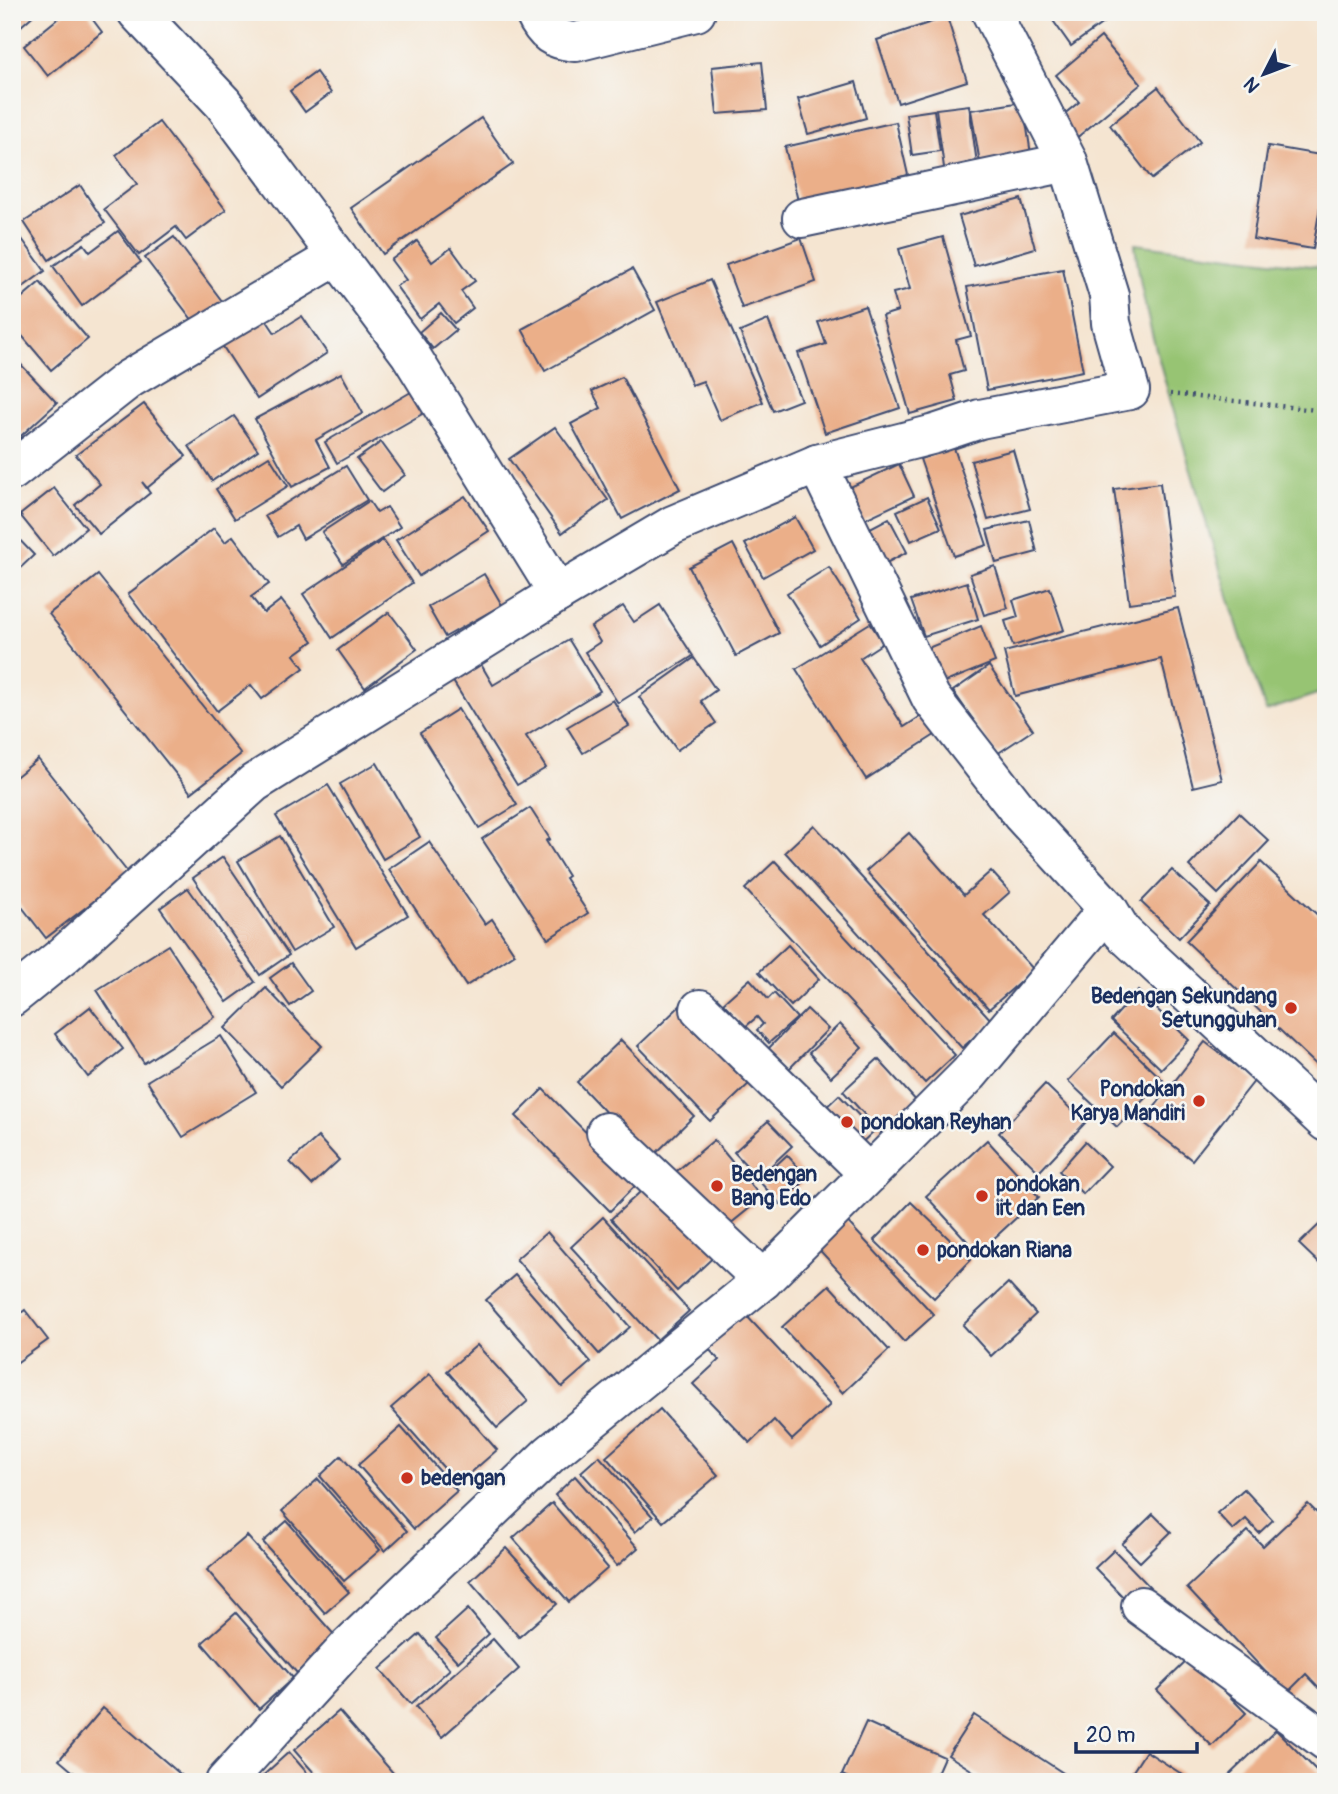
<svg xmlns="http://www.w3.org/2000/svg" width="1338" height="1794" viewBox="0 0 1338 1794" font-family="Pangolin,sans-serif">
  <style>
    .green { fill: #97c473; stroke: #597a68; stroke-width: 2 }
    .building { fill: #ebaf89 }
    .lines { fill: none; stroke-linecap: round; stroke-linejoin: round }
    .minor-casing { stroke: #3c4a6f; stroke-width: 42 }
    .path { stroke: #3c4a6f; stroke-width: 4.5; stroke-dasharray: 2 5; stroke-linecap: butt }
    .minor { stroke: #fff; stroke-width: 38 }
    .poi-dot { fill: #c8321e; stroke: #f6f6f2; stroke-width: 2.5 }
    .labels { text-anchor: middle; stroke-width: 5; stroke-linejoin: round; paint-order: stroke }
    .poi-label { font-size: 21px; font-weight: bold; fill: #1b2f5e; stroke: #f6f6f2; text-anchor: start }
  </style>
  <rect width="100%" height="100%" fill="#f6f6f2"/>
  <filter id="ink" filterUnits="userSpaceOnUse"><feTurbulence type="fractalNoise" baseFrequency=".0143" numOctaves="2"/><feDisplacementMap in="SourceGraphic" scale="14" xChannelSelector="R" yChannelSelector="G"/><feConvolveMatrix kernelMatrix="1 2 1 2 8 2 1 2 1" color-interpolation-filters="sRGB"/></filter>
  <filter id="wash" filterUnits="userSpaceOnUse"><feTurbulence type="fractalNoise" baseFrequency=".00686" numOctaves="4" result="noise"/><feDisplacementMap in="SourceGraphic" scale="28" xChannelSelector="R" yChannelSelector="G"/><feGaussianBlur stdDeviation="1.57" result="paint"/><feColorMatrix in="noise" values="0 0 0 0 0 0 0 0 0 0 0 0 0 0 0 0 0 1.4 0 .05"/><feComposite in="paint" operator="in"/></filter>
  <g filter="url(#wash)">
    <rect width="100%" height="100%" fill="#f5e5d1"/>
    <path class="green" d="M1135 244 1326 268V691L1266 711C1234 622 1209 531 1182 440 1164 376 1142 311 1135 244Z"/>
    <g id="blocks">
      <g class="building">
        <polygon points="12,12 37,12 12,34"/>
        <polygon points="66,12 87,12 102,32 48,76 24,46"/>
        <polygon points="1047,12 1118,12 1071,46"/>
        <polygon points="947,17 967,81 898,103 877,40"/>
        <polygon points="1101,37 1141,84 1074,140 1057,120 1079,102 1056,75"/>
        <polygon points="762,62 767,110 717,114 712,67"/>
        <polygon points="316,72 331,93 305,112 290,91"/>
        <polygon points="856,82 866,118 808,134 798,99"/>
        <polygon points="1158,87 1200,142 1152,179 1110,125"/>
        <polygon points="1023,102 1032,161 981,169 971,110"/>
        <polygon points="969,105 978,171 945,175 936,109"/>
        <polygon points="934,110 940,151 912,155 906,114"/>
        <polygon points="481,118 513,164 383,254 351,208"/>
        <polygon points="159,122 226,210 186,240 176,227 139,255 104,209 137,184 116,155"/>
        <polygon points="896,122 908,175 798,201 785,147"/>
        <polygon points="1268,146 1326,156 1326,170 1313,249 1253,239"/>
        <polygon points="80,185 105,223 49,260 24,222"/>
        <polygon points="1021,199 1035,248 974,266 959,216"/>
        <polygon points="118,231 141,262 82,306 53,266 84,244 90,252"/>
        <polygon points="174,237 225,305 197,326 145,258"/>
        <polygon points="943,237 971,336 956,340 964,371 950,375 957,401 910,414 882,316 898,311 893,293 910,289 899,249"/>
        <polygon points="801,238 816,282 742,308 726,265"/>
        <polygon points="22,239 45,271 12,295 12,246"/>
        <polygon points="417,241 432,262 451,248 475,281 461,291 473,308 454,323 439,304 420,319 396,286 406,280 391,260"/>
        <polygon points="632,269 655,310 545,371 522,329"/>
        <polygon points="1063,269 1083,371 987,390 967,287"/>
        <polygon points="710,280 763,402 720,420 703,381 692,385 657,302"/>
        <polygon points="40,282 88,339 51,370 12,324 12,306"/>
        <polygon points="865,306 900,408 825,433 798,353 826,344 818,322"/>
        <polygon points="441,313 456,330 433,349 419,332"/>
        <polygon points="263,315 275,333 302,316 327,353 257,399 220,342"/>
        <polygon points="768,320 801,400 773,411 740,332"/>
        <polygon points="12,355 57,403 12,444"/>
        <polygon points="341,373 363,413 316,440 330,467 292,487 255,419"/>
        <polygon points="622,377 680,489 622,519 571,424 601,408 592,391"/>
        <polygon points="411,392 424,413 337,463 325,442"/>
        <polygon points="144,404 186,456 147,488 142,482 150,493 99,534 75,505 100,484 76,455"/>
        <polygon points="234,416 258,450 212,481 189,446"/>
        <polygon points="555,427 608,500 562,533 509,459"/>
        <polygon points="381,442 405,475 382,492 357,459"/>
        <polygon points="954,448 987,545 954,556 920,459"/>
        <polygon points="1013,450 1030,509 988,520 971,461"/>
        <polygon points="269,456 288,486 235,519 216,489"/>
        <polygon points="899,464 914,496 861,521 846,489"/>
        <polygon points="346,466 367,500 303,539 296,526 278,537 265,516"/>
        <polygon points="1160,483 1175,597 1129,603 1114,489"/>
        <polygon points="54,488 86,528 53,556 20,515"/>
        <polygon points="465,496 489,531 419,576 396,540"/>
        <polygon points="927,497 941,528 911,541 897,511"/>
        <polygon points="369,501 377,513 387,507 400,527 343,564 322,532"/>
        <polygon points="795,517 813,549 763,577 745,544"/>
        <polygon points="889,518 907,552 875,569 857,535"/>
        <polygon points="1029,520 1037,552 996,563 987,530"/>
        <polygon points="214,528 225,542 233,536 269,584 251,597 264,613 281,600 313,641 294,655 304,668 262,699 251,685 217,711 128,594"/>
        <polygon points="12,532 34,555 12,576"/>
        <polygon points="383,540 412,583 332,638 303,594"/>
        <polygon points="733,544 779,633 736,656 689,567"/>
        <polygon points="995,566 1008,608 984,615 970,574"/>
        <polygon points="829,567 861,618 820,645 787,593"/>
        <polygon points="484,574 502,605 445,637 428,607"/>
        <polygon points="98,575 241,754 191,793 49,614"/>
        <polygon points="967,582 978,619 924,636 911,600"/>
        <polygon points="1050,588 1064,630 1013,646 1005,621 1018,617 1013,600"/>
        <polygon points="660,605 693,656 618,703 585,652 600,642 591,627 623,606 634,622"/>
        <polygon points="1178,608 1222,780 1193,787 1161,659 1015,696 1004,652"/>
        <polygon points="389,612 417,649 365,688 338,650"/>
        <polygon points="870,623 883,643 860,658 904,727 926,713 938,733 866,779 796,669"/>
        <polygon points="981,626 995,662 943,683 928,648"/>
        <polygon points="569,640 600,691 526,736 546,768 517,785 451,678 479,661 493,685"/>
        <polygon points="694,658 716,690 701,701 716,723 677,750 639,697"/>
        <polygon points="989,666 1033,730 997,754 953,691"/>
        <polygon points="613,700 629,726 583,753 567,727"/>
        <polygon points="458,709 517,805 479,828 420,733"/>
        <polygon points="38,759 129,874 46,938 12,894 12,780"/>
        <polygon points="377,763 420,837 383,859 340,784"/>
        <polygon points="328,785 408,915 356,947 276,816"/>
        <polygon points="530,808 550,839 546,841 568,876 565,878 588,913 548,939 482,839"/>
        <polygon points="1239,813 1269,841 1218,894 1189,866"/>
        <polygon points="814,825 992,1021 962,1048 785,852"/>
        <polygon points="909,833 964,895 991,871 1010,892 984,915 1034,970 989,1009 866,871"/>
        <polygon points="280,836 334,927 292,952 238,861"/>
        <polygon points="429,842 485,924 492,919 515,954 466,986 389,869"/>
        <polygon points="223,857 289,955 260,975 193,878"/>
        <polygon points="775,861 955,1055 925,1083 745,889"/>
        <polygon points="1261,862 1326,923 1326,1074 1186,941"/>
        <polygon points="1172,870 1210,905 1179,938 1141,902"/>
        <polygon points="188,888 255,982 227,1002 160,908"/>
        <polygon points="168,945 215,1017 144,1063 97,990"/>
        <polygon points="788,945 819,979 791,1006 759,972"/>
        <polygon points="291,963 311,991 290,1006 270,978"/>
        <polygon points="750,979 768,999 774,993 797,1018 769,1043 757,1030 763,1024 757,1017 745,1027 723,1003"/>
        <polygon points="266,988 322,1046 281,1086 225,1028"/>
        <polygon points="1138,991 1189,1040 1161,1069 1111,1021"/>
        <polygon points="682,1004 754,1079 710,1121 638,1046"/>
        <polygon points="90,1007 123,1049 88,1077 55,1034"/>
        <polygon points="807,1009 828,1029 787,1071 766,1051"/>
        <polygon points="840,1024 862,1048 831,1077 809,1053"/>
        <polygon points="1114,1033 1163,1080 1117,1127 1068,1081"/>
        <polygon points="221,1036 256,1092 183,1137 147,1081"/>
        <polygon points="621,1040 694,1116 650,1159 577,1082"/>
        <polygon points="1205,1042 1255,1080 1192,1160 1143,1122"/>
        <polygon points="878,1059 919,1104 884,1136 843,1091"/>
        <polygon points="1045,1084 1085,1123 1039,1172 999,1133"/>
        <polygon points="543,1089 637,1184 610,1211 516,1116"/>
        <polygon points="839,1095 874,1131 855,1149 820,1113"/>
        <polygon points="768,1121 792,1146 758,1178 734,1152"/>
        <polygon points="318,1137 339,1160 312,1185 290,1162"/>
        <polygon points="714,1140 762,1198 719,1233 672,1175"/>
        <polygon points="987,1140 1039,1197 978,1253 926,1196"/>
        <polygon points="1085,1142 1110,1166 1083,1194 1059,1171"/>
        <polygon points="787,1155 808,1178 780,1204 759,1181"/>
        <polygon points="653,1180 719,1252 677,1291 611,1219"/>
        <polygon points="911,1202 971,1260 934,1298 874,1240"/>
        <polygon points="603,1217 689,1311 657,1340 571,1247"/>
        <polygon points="843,1217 934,1315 904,1342 814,1244"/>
        <polygon points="1326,1218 1326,1270 1299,1244"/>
        <polygon points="547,1232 630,1327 599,1354 516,1259"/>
        <polygon points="515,1275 591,1362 562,1387 486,1300"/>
        <polygon points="1008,1283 1036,1314 991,1356 963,1325"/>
        <polygon points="829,1285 889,1350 843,1393 782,1327"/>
        <polygon points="25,1310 48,1340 12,1366 12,1320"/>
        <polygon points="744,1313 830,1405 792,1440 774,1420 750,1443 693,1384 719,1360 707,1347"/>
        <polygon points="477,1345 528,1401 497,1428 447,1371"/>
        <polygon points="430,1374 497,1450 458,1484 391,1408"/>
        <polygon points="660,1409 718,1475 663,1522 606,1457"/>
        <polygon points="401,1427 457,1491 414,1529 358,1465"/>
        <polygon points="341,1456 407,1531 385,1551 320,1476"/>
        <polygon points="599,1456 653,1517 635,1532 581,1472"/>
        <polygon points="575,1476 638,1548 617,1566 555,1495"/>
        <polygon points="318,1479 380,1550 344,1581 282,1511"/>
        <polygon points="1244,1489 1273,1520 1259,1533 1246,1519 1233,1530 1217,1513"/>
        <polygon points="552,1503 608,1568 569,1602 513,1538"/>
        <polygon points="1308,1504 1326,1522 1326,1695 1306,1674 1286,1694 1187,1588 1248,1531 1263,1546"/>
        <polygon points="1153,1514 1171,1532 1140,1562 1122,1544"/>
        <polygon points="287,1521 349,1592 325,1613 263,1542"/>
        <polygon points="247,1536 337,1638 297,1673 207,1570"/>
        <polygon points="506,1548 557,1604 519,1637 470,1581"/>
        <polygon points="1114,1550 1150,1587 1131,1605 1095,1568"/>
        <polygon points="468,1609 489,1634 458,1662 436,1638"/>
        <polygon points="236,1613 293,1678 259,1709 202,1643"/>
        <polygon points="420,1634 450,1669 411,1704 380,1669"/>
        <polygon points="493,1639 519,1669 442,1737 416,1707"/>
        <polygon points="1191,1657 1246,1713 1212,1746 1157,1690"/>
        <polygon points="103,1708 186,1779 184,1782 85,1782 59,1760"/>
        <polygon points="339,1711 401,1782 322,1782 294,1750"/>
        <polygon points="974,1715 1077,1782 990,1782 948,1755"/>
        <polygon points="866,1722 944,1757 933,1782 857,1782 842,1775"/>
        <polygon points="1276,1730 1326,1780 1326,1782 1228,1782 1225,1779"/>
        <polygon points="1146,1751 1194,1782 1126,1782"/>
        <polygon points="289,1752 315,1782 256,1782"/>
      </g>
    </g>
  </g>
  <g filter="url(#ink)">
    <use href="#blocks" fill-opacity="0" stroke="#3c4a6f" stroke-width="2"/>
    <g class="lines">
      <g class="minor-casing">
        <g id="minor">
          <polyline points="137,12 223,103 410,354 558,593"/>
          <path d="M534 12C544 34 553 40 576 42L696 12"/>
          <polyline points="802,218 1068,162"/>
          <polyline points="817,464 931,698 1022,815 1108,909 1122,932 1326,1122"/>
          <polyline points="12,471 129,379 337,256"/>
          <polyline points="12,997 64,955 254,783 558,593 673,525 817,464 935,434 980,419 1130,390 1111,323 1109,295 1068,162 991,12"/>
          <polyline points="700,1009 869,1174"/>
          <polyline points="606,1132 763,1280"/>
          <polyline points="1141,1606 1326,1741"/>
          <polyline points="225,1782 349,1646 550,1454 763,1280 969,1074 1108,909"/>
        </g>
      </g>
      <polyline class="path" points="1170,394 1326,411"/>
      <use href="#minor" class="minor"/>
    </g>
  </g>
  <g class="poi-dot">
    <circle cx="1291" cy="1008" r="7"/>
    <circle cx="1199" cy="1101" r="7"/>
    <circle cx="847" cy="1122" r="7"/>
    <circle cx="717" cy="1186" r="7"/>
    <circle cx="982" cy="1196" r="7"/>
    <circle cx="923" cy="1250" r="7"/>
    <circle cx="407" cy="1478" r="7"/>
  </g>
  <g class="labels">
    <g class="poi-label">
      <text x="1277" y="1003" text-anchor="end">Bedengan Sekundang<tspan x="1277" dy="24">Setungguhan</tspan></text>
      <text x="1185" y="1096" text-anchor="end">Pondokan<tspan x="1185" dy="24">Karya Mandiri</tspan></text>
      <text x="861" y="1129">pondokan Reyhan</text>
      <text x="731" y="1181">Bedengan<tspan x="731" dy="24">Bang Edo</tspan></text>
      <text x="996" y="1191">pondokan<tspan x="996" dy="24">iit dan Een</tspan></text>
      <text x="937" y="1257">pondokan Riana</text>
      <text x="421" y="1485">bedengan</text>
    </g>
  </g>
  <rect width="1338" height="1794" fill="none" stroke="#f6f6f2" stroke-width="42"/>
  <g transform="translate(1264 74) rotate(228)" stroke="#f6f6f2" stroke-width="5" paint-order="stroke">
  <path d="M0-5L12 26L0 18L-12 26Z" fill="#1b2f5e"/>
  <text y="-10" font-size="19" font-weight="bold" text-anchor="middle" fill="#1b2f5e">N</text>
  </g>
  <path d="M1076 1742v10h121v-10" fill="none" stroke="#1b2f5e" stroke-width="3.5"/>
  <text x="1086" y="1742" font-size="21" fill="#1b2f5e" stroke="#f6f6f2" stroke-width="5" paint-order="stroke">20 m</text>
</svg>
